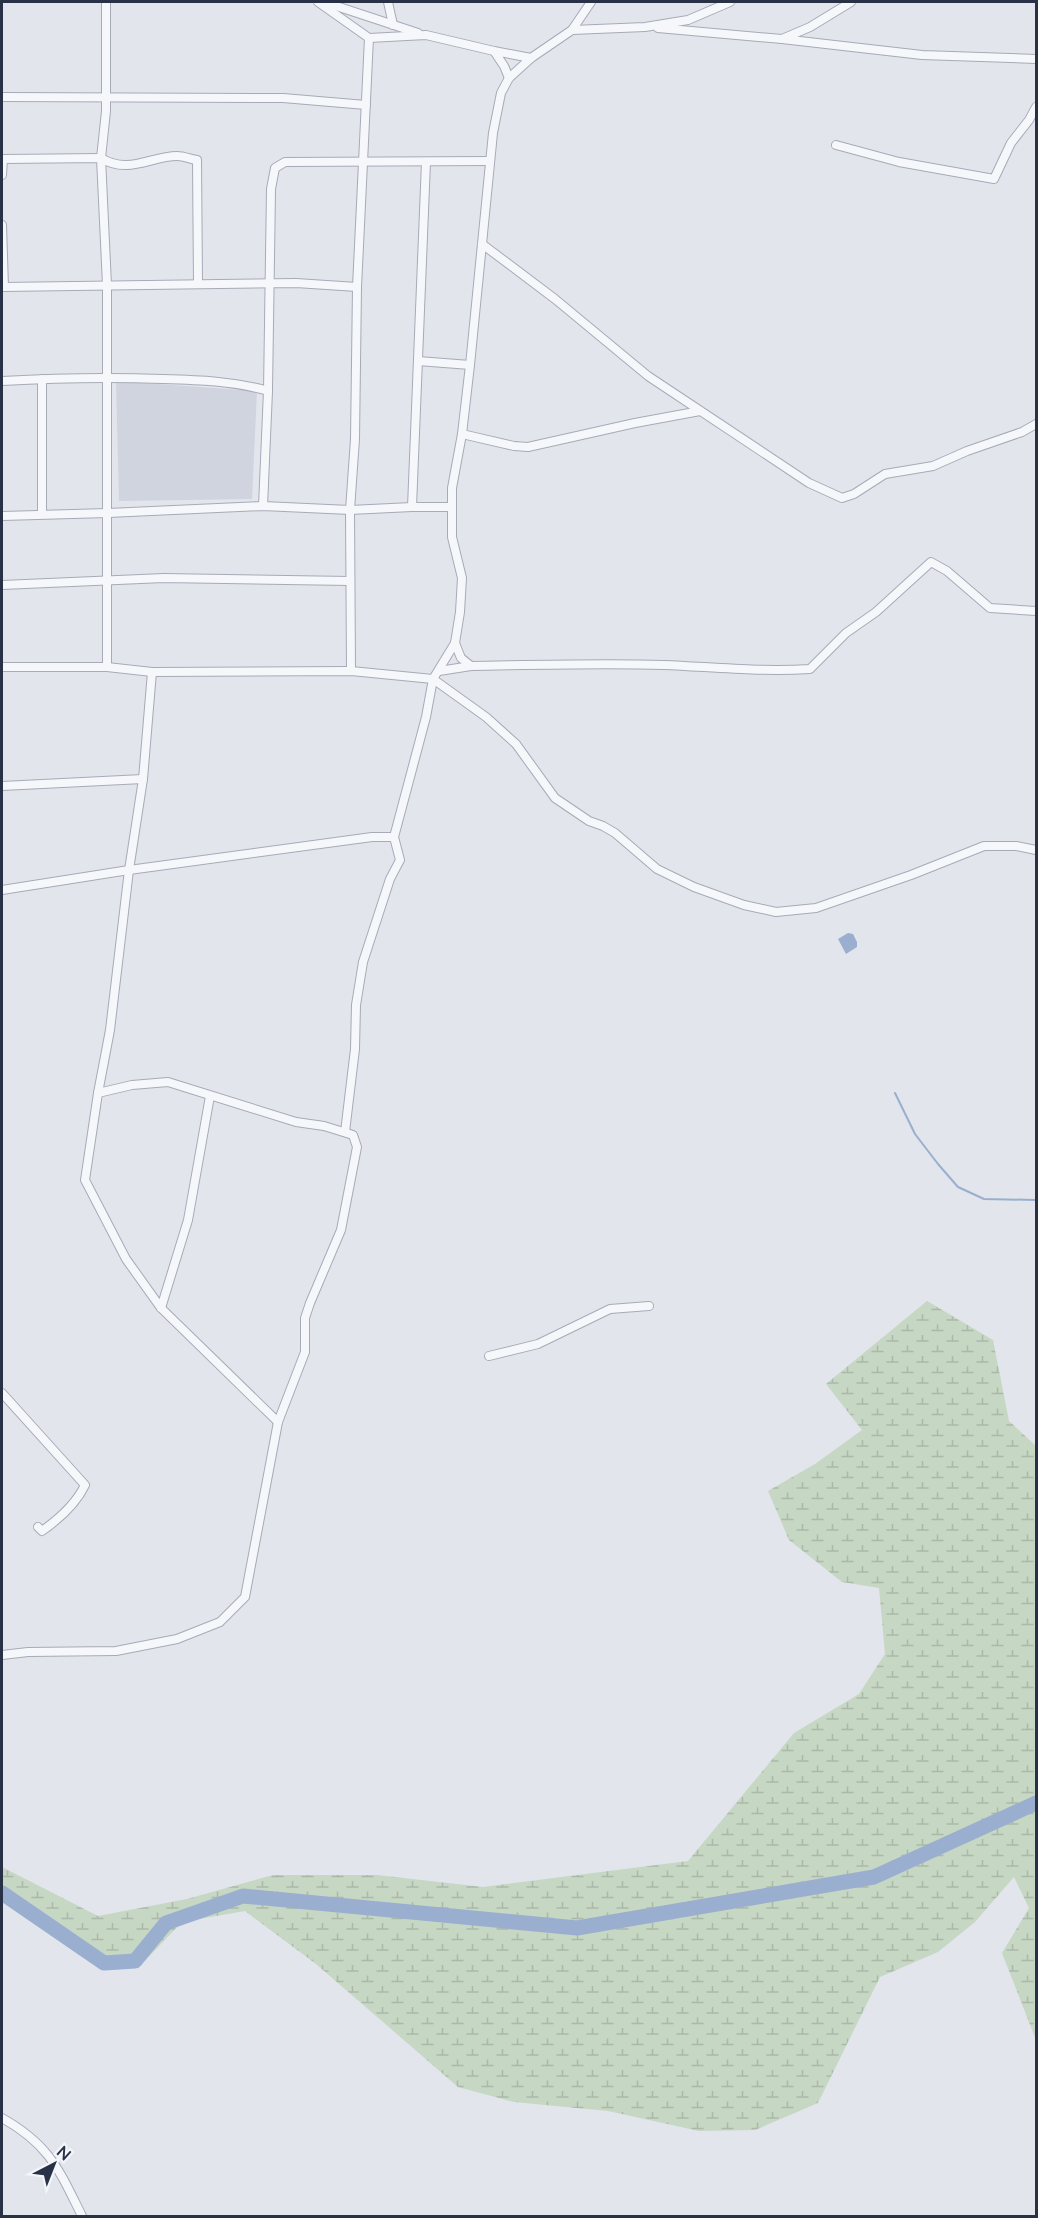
<svg xmlns="http://www.w3.org/2000/svg" width="1038" height="2218" viewBox="0 0 1038 2218" font-family="Lato,sans-serif">
  <style>
    .built { fill: #d0d4de }
    .wetland { fill: url(#wetland-marsh) }
    .water { fill: #9aafcf }
    .lines { fill: none; stroke-linecap: round; stroke-linejoin: round }
    .stream { stroke: #9aafcf; stroke-width: 2 }
    .river { stroke: #9aafcf; stroke-width: 15 }
    .minor-casing { stroke: #a6abb7; stroke-width: 10 }
    .minor { stroke: #f6f7fa; stroke-width: 8 }
  </style>
  <defs>
    <pattern id="wetland-marsh" width="20" height="14" patternUnits="userSpaceOnUse" patternTransform="scale(1.5)"><rect width="20" height="14" fill="#c6d7c3"/><path d="M1 5h8M5 5V1M11 12h8M15 12V8" fill="none" stroke="#aab9a9"/></pattern>
  </defs>
  <rect width="100%" height="100%" fill="#e2e5ec"/>
  <polygon class="built" points="116,381 257,391 252,499 119,501"/>
  <polygon class="wetland" points="927,1301 993,1340 1009,1421 1036,1446 1036,2040 1002,1953 1029,1908 1014,1877 975,1922 938,1952 880,1977 818,2103 755,2130 699,2131 608,2111 514,2102 458,2087 316,1964 245,1911 182,1922 138,1968 106,1966 55,1936 2,1898 2,1867 98,1916 187,1899 273,1875 377,1875 483,1887 688,1861 794,1733 859,1694 885,1654 879,1588 842,1582 789,1540 768,1491 815,1464 862,1430 826,1384"/>
  <polygon class="water" points="848,933 853,934 857,942 857,947 846,954 838,939"/>
  <g class="lines">
    <polyline class="stream" points="895,1093 915,1134 938,1164 958,1187 984,1199 1036,1200"/>
    <polyline class="river" points="2,1893 104,1963 135,1961 166,1923 243,1896 577,1928 874,1877 1036,1803"/>
    <g class="minor-casing">
      <g id="minor">
        <polyline points="106,2 106,111 101,158 107,285 107,667"/>
        <polyline points="318,2 369,38 426,35 494,51 531,58"/>
        <polyline points="324,2 418,33"/>
        <polyline points="388,2 393,25"/>
        <polyline points="658,28 782,39 810,27 851,2"/>
        <polyline points="572,30 591,2"/>
        <polyline points="782,39 922,55 1036,59"/>
        <polyline points="494,51 504,66 509,78"/>
        <polyline points="2,97 283,98 366,105"/>
        <polyline points="836,145 899,162 994,179 1011,143 1029,120 1036,107"/>
        <path d="M2 175 3 159 101 158C128 175 151 156 177 156 183 156 191 159 197 160L198 284"/>
        <polyline points="2,225 4,287"/>
        <polyline points="482,244 555,299 648,376 809,483 842,498 854,494 885,474 933,466 967,451 1022,432 1036,424"/>
        <polyline points="2,287 296,283 357,287"/>
        <polyline points="418,361 470,365"/>
        <path d="M2 381C55 378 109 377 163 379 199 380 233 381 268 391"/>
        <polyline points="462,434 514,446 528,447 635,423 700,411"/>
        <polyline points="263,506 268,391 271,189 275,168 285,162 490,161"/>
        <polyline points="412,507 426,162"/>
        <polyline points="42,514 42,379"/>
        <polyline points="2,516 108,513 263,506 350,510 412,507 451,507"/>
        <polyline points="2,585 164,578 350,581"/>
        <path d="M455 643 461 658 471 666C535 665 600 663 664 665 713 667 760 672 810 669L846 633 876 612 931 562 947 571 990 608 1036 611"/>
        <polyline points="2,667 107,667 152,672 351,671 433,679 486,717 516,744 555,798 589,821 603,826 615,833 657,869 694,887 744,905 776,912 816,908 911,875 984,846 1016,846 1036,850"/>
        <polyline points="351,671 350,510 355,439 357,287 369,38"/>
        <polyline points="439,671 471,666"/>
        <polyline points="2,786 143,779"/>
        <polyline points="2,890 129,870 372,837 394,837"/>
        <polyline points="98,1093 85,1180 126,1259 161,1308 278,1422"/>
        <polyline points="345,1132 355,1049 356,1005 363,962 390,879 400,860 394,837 426,717 433,679 455,643 460,612 462,578 452,537 452,488 462,434 470,365 493,133 501,93 509,78 531,58 572,30 645,27 688,20 730,2"/>
        <polyline points="161,1308 188,1220 210,1096"/>
        <polyline points="489,1356 538,1344 610,1309 649,1306"/>
        <path d="M2 1393 85 1485C76 1504 59 1519 42 1531L38 1527"/>
        <polyline points="2,1655 28,1652 116,1651 177,1639 220,1622 245,1597 278,1422 305,1352 305,1318 310,1303 341,1230 357,1147 353,1135 324,1126 296,1122 168,1082 132,1085 98,1093 110,1030 129,870 143,779 152,672"/>
        <path d="M2 2118C50 2145 59 2170 82 2216"/>
      </g>
    </g>
    <use href="#minor" class="minor"/>
  </g>
  <rect width="1038" height="2218" fill="none" stroke="#283146" stroke-width="6"/>
  <g transform="translate(54 2164) rotate(42)" stroke="#f2f5f9" stroke-width="4.5" paint-order="stroke">
  <path d="M0-4.5L10 22L0 15L-10 22Z" fill="#283146"/>
  <text y="-9" font-size="16" font-weight="bold" text-anchor="middle" fill="#283146">N</text>
  </g>
</svg>
